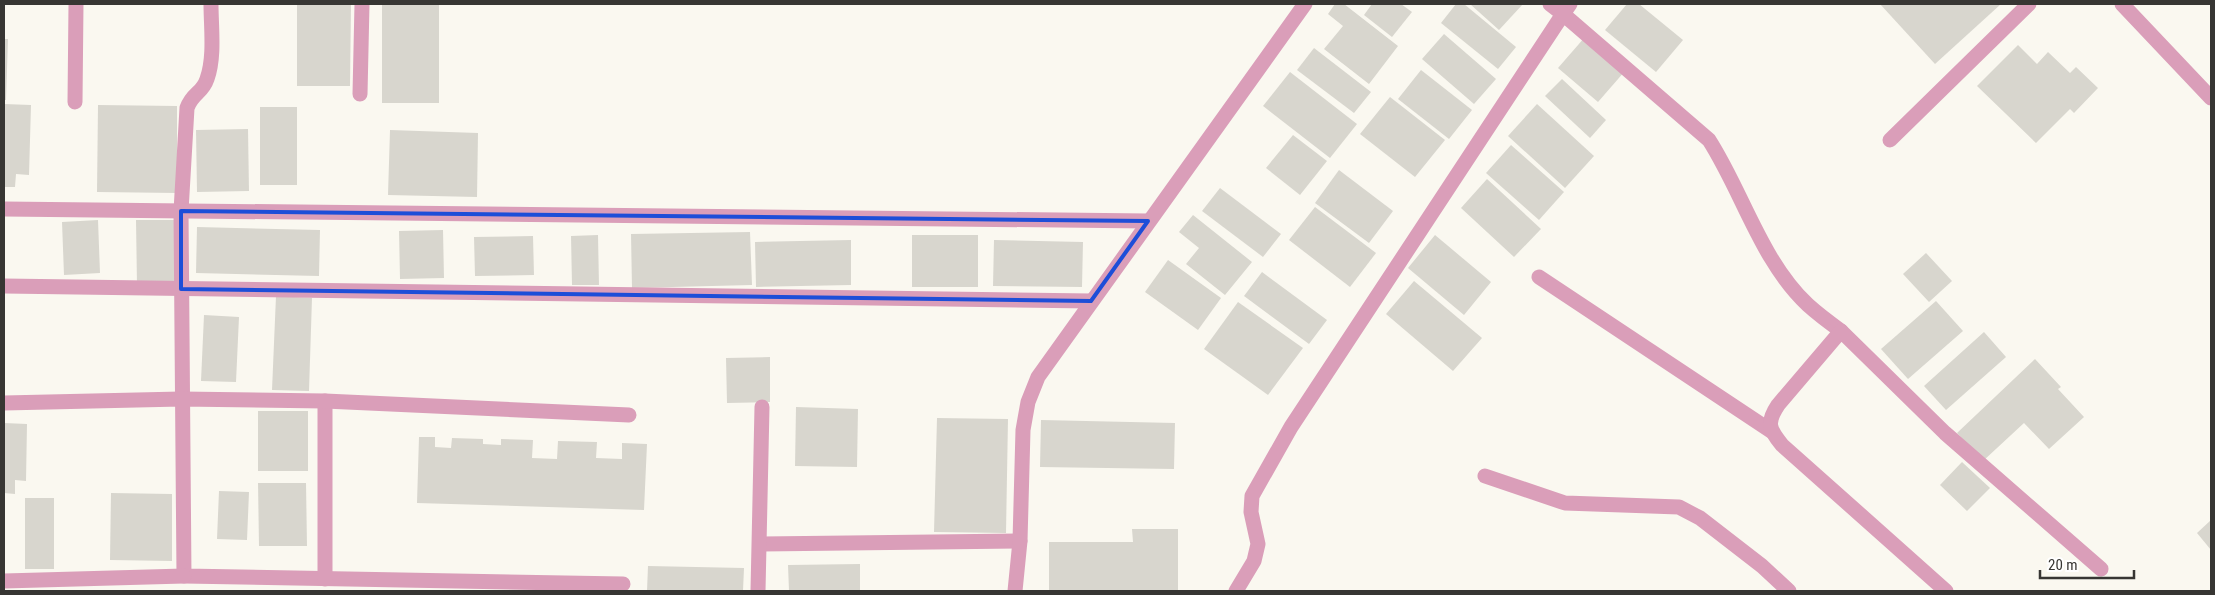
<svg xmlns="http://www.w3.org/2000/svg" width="2215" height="595" viewBox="0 0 2215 595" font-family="'Roboto Condensed',sans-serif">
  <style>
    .building { fill: #d8d6ce }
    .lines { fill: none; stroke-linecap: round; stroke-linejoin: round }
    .street { stroke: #da9eb9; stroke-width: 15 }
    .marked { fill: none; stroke: #1d4ed8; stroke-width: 4; stroke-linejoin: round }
  </style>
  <rect width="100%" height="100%" fill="#faf8f0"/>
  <g class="building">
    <polygon points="297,4 351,4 350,86 297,86"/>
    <rect x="382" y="4" width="57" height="99"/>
    <polygon points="1335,4 1344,4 1398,46 1369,84 1324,49 1343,26 1328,14"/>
    <polygon points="1372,4 1401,4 1412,12 1392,37 1364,15"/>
    <polygon points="1456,4 1464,4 1516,47 1498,69 1441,23"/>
    <polygon points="1470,4 1523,4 1499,30"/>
    <polygon points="1627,4 1639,4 1683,40 1656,72 1605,30"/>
    <polygon points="1880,4 2001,4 1935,64"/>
    <polygon points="1444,34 1496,79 1474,104 1422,59"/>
    <polygon points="1585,37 1625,71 1598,102 1558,68"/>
    <polygon points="4,39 8,39 6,100 4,100"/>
    <polygon points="2018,45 2037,64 2048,52 2070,73 2076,67 2098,88 2074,113 2070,109 2036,143 1977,86"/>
    <polygon points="1314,48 1371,92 1354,113 1297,70"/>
    <polygon points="1421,70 1472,110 1449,139 1398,99"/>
    <polygon points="1290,72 1357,124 1330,158 1263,106"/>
    <polygon points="1562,79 1606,120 1590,138 1545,96"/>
    <polygon points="1390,97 1445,140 1415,177 1360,134"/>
    <polygon points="4,104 31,105 29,175 16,174 15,187 4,187"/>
    <polygon points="1537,104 1594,156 1565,188 1508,136"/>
    <polygon points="98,105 177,106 177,193 97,192"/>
    <rect x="260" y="107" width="37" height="78"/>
    <polygon points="248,129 249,191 197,192 196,130"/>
    <polygon points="390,130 478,133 477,197 388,195"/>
    <polygon points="1293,135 1327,161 1300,195 1266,168"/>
    <polygon points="1511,145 1564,192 1539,220 1486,173"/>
    <polygon points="1339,170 1393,211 1369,243 1315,203"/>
    <polygon points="1487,179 1541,229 1514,257 1461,208"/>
    <polygon points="1220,188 1281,234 1263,257 1202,211"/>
    <polygon points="1315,207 1376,253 1350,287 1289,240"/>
    <polygon points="1193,215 1252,262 1225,295 1186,264 1199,248 1179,232"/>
    <polygon points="98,220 100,273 64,275 62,222"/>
    <polygon points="136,220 179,220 179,285 137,285"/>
    <polygon points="197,227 320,230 319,276 196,273"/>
    <polygon points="443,230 444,278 400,279 399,231"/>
    <polygon points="750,232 752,285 632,288 631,234"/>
    <polygon points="598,235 599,285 572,285 571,236"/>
    <rect x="912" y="235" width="66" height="52"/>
    <polygon points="1435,235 1491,282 1464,315 1408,268"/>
    <polygon points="533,236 534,275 475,276 474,237"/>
    <polygon points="851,240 851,285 756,287 755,242"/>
    <polygon points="994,240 1083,242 1082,287 993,286"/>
    <polygon points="1926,253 1952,281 1929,302 1903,274"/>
    <polygon points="1168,260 1221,298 1198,330 1145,292"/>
    <polygon points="1262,272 1327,320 1309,344 1244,296"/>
    <polygon points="1414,281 1482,338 1453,371 1386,314"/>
    <polygon points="276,296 312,298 309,391 272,390"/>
    <polygon points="1936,301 1963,331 1908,379 1881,349"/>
    <polygon points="1238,302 1303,348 1268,395 1204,349"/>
    <polygon points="204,315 239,317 236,382 201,381"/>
    <polygon points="1984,332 2006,357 1946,410 1924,386"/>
    <polygon points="770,357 770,402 727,403 726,358"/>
    <polygon points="2035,359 2061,387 2058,389 2084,417 2049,449 2024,423 1983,461 1957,433"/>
    <polygon points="796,407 858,409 857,467 795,466"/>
    <rect x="258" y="411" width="50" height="60"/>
    <polygon points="937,418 1008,419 1006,533 934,532"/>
    <polygon points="1041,420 1175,423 1174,469 1040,467"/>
    <polygon points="4,423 27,424 26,481 15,480 15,494 4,493"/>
    <polygon points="419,437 435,437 435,447 451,448 452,438 483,439 483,444 501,445 501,439 533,440 532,458 557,459 558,441 597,442 596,458 622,459 622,443 647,444 644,510 417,503"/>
    <polygon points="1962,462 1990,488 1967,511 1940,485"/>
    <polygon points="258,483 306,483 307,546 259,546"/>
    <polygon points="219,491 249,492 247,540 217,539"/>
    <polygon points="111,493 172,494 172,561 110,560"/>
    <rect x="25" y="498" width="29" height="71"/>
    <polygon points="2211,520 2211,550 2197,533"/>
    <polygon points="1132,529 1178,529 1178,591 1049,591 1049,542 1133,542"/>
    <polygon points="860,564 860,591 789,591 788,565"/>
    <polygon points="648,566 744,568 743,591 647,591"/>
  </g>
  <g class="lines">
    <g class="street">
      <path d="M211 4C211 27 215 57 207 79 202 94 193 92 187 108L181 211 184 576 623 584"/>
      <polyline points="1550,4 1563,14 1570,4"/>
      <polyline points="2122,4 2211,98"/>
      <polyline points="360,94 362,4"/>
      <polyline points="75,102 76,4"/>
      <polyline points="1890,140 2029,4"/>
      <polyline points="4,209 1148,221"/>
      <polyline points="1539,277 1771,431"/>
      <polyline points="4,286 1091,301"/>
      <polyline points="325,401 325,579"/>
      <polyline points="4,403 181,399 325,401 629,415"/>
      <polyline points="1485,476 1565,503 1679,507 1700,518 1762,566 1789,591"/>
      <polyline points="760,544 1020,541"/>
      <polyline points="4,581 184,576"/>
      <polyline points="758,591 762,407"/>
      <polyline points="1015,591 1020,541 1023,430 1028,402 1038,377 1305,4"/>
      <path d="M1236 591 1254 561 1258 544 1251 512 1252 496 1291 427 1563 14 1709 140C1743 193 1761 261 1808 305 1818 314 1830 323 1841 331"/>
      <path d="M1946 591 1782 445C1769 429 1766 423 1778 405L1841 331 1945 433 2101 569"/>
    </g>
  </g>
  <path class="marked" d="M181 211 1148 221 1091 301 181 289Z"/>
  <rect width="2215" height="595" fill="none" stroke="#373633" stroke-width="10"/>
  <path d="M2040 570v8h94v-8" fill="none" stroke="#373633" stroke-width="2.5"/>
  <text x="2048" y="570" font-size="15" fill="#373633" stroke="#ffffff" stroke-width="4" paint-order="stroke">20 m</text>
</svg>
